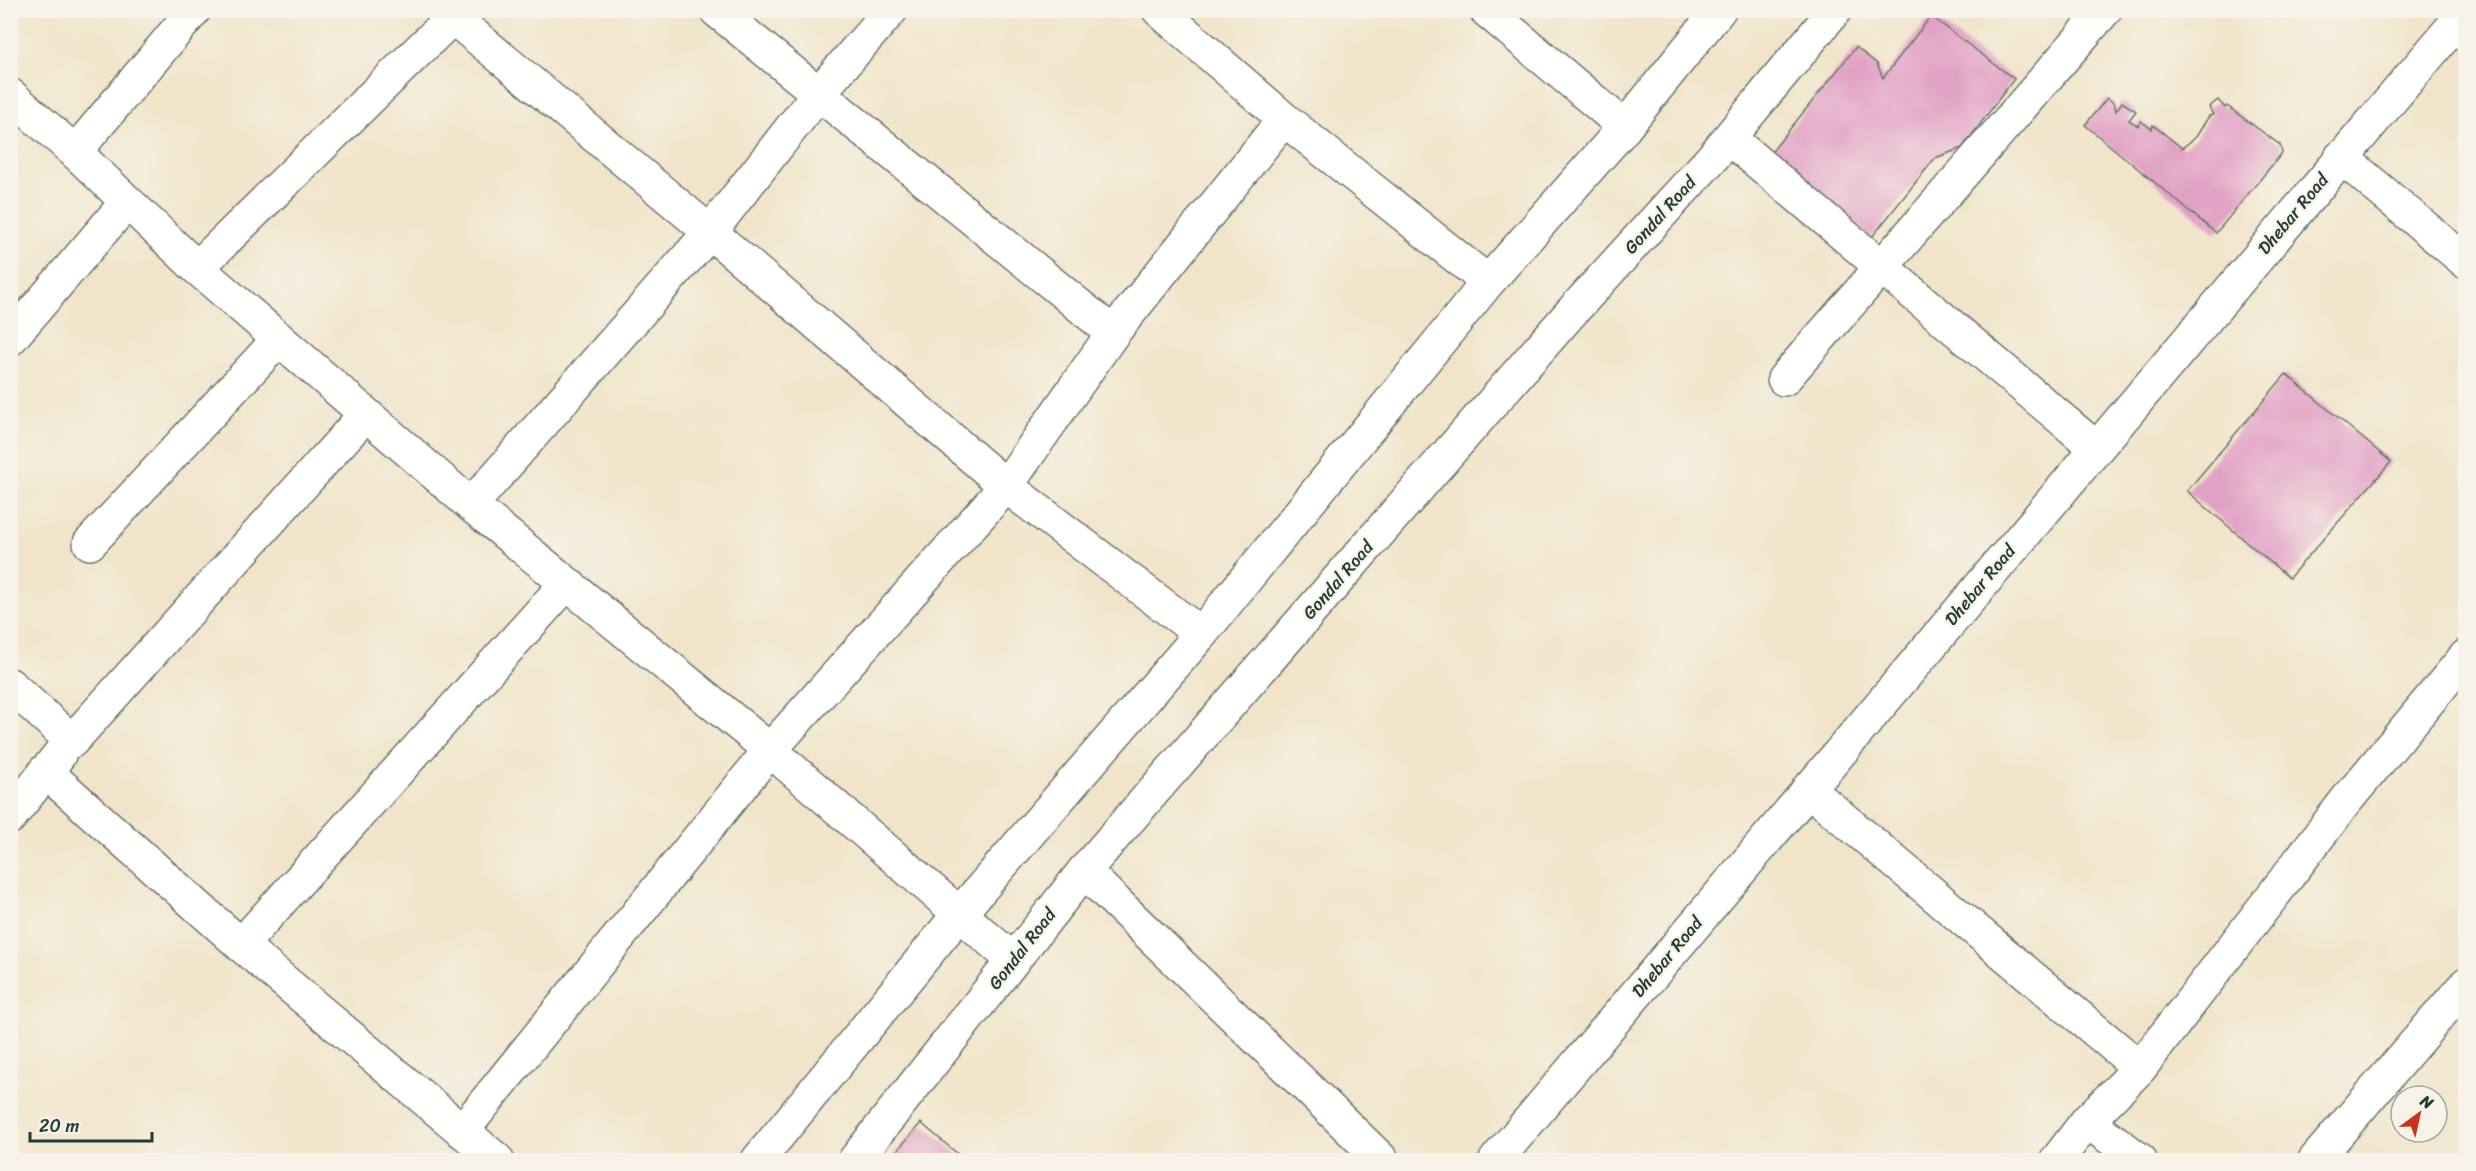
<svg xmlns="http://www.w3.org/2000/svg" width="2476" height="1171" viewBox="0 0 2476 1171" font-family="Sriracha,sans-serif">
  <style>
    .building { fill: #e1a0c5 }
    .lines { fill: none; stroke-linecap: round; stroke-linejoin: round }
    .street-casing { stroke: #687768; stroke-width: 36 }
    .secondary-casing { stroke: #687768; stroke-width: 36 }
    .street { stroke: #fff; stroke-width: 33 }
    .secondary { stroke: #fff; stroke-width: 33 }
    .labels { text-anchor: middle; stroke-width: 4.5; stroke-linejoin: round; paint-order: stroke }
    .street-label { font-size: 18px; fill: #1f3d34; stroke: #f7f3e8 }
  </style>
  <rect width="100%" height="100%" fill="#f7f3e8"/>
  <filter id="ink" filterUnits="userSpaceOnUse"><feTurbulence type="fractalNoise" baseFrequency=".0167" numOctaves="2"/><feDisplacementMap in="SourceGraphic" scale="12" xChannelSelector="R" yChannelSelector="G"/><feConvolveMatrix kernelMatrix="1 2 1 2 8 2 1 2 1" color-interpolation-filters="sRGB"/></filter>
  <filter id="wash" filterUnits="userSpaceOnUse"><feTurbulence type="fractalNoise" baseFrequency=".008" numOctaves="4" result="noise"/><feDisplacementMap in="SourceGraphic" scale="24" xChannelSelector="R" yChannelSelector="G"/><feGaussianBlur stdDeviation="1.35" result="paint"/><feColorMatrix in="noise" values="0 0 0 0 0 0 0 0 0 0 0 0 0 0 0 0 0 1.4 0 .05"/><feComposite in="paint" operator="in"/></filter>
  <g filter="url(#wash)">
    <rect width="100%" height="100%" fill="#f1e4ca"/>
    <g id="blocks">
      <g class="building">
        <polygon points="1931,16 2014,79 1962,148 1935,158 1868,242 1765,160 1856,47 1877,64 1883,78"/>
        <polygon points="2107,98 2114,103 2116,111 2122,102 2136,111 2129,120 2138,126 2141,121 2152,129 2153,125 2182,148 2196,137 2209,116 2213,115 2209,107 2218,100 2225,108 2227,106 2280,145 2282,153 2216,233 2085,125"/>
        <polygon points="2286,374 2391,462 2289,578 2187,491"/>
        <polygon points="921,1123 965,1160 889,1160"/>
      </g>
    </g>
  </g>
  <g filter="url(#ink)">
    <use href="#blocks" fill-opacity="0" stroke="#687768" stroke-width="1.5"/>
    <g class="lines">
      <g class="street-casing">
        <g id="street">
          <polyline points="444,10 710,232 1006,486 1201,634"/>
          <polyline points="716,10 1113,333"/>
          <polyline points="891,10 818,94 710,232 471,505 770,750 1013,960"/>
          <polyline points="1159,10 1284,119 1488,282"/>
          <polyline points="1486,10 1625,127"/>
          <polyline points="10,95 75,152 197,268 471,505"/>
          <polyline points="1729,138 2096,448"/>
          <polyline points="75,152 194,10"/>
          <polyline points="2341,157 2466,262"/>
          <polyline points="197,268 460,10"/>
          <polyline points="10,339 127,202"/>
          <polyline points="1784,379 2105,10"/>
          <polyline points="90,543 279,339"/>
          <polyline points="10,685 72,741 365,415"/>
          <polyline points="45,771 241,945 497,1160"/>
          <polyline points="1808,789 2140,1068"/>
          <polyline points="10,817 59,755"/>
          <polyline points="1084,871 1382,1160"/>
          <polyline points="241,945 566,584"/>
          <polyline points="2087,1121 2140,1160"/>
          <polyline points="462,1131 770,750 1006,486 1113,333 1284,119"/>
          <polyline points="2057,1160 2087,1121 2140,1068 2345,802 2466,656"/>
          <polyline points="2315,1160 2466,984"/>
        </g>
      </g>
      <g class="secondary-casing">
        <g id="secondary">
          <polyline points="758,1160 960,913 1201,634 1488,282 1625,127 1719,10"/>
          <polyline points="855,1160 1084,871 1568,316 1712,158 1835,10"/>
          <polyline points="1496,1160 2466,11"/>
        </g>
      </g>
      <use href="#street" class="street"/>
      <use href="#secondary" class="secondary"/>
    </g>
  </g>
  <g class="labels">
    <g class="street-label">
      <text transform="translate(2293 214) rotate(-50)" y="6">Dhebar Road</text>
      <text transform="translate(1660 215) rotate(-48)" y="6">Gondal Road</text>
      <text transform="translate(1338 580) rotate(-49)" y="6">Gondal Road</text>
      <text transform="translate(1980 585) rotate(-50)" y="6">Dhebar Road</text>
      <text transform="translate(1022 949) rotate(-52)" y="6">Gondal Road</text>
      <text transform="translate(1667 957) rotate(-50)" y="6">Dhebar Road</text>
    </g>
  </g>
  <rect width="2476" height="1171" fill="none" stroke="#f7f3e8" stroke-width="36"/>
  <g transform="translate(2419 1114) rotate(33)"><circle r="28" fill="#f7f3e8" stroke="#a1aaa0" stroke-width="1.5"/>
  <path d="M0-4.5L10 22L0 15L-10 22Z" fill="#c8321e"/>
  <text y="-9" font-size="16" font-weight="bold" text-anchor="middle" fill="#1f3d34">N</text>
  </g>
  <path d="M30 1132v9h122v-9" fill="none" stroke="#1f3d34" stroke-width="3"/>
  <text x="39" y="1132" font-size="18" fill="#1f3d34" stroke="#f7f3e8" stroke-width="4.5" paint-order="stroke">20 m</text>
</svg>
